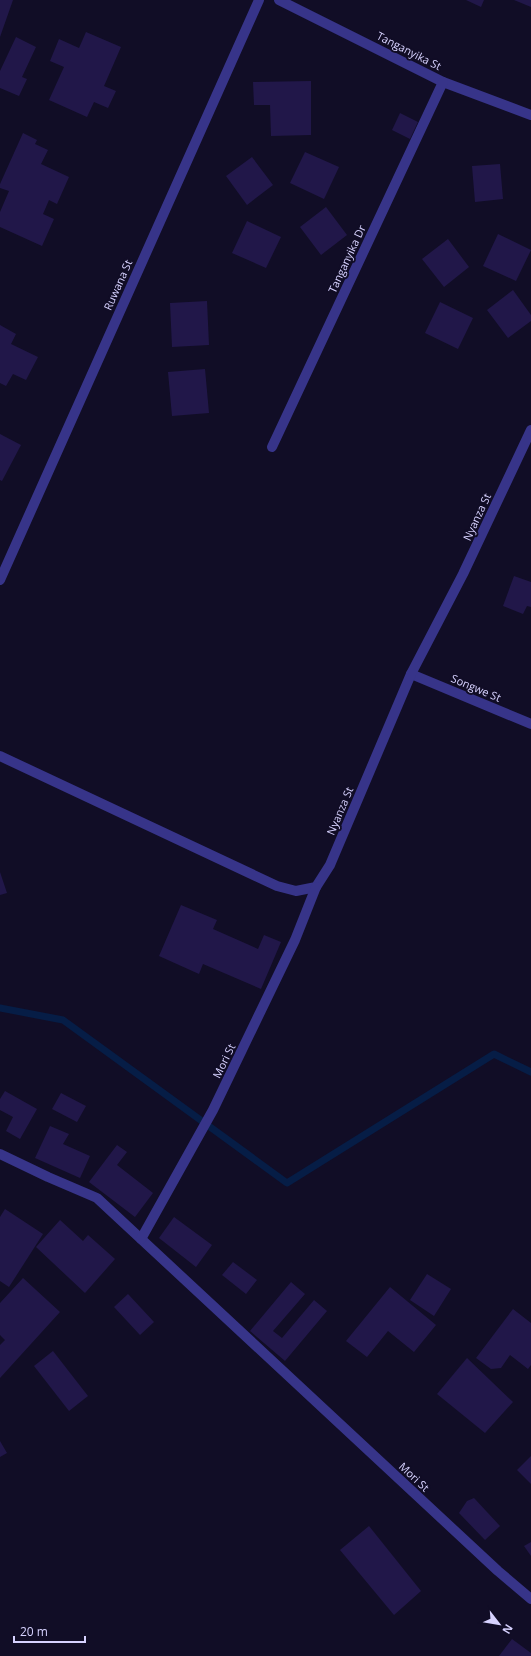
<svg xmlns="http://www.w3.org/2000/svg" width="531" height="1656" viewBox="0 0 531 1656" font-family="'Open Sans',sans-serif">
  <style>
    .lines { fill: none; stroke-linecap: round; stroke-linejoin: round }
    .stream { stroke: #061d46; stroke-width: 7 }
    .building { fill: #211749 }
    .minor { stroke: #373489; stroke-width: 10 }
    .labels { text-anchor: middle; stroke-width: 4; stroke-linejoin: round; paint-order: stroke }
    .street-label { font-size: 11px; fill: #d7d2ff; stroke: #110d26 }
  </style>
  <rect width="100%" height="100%" fill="#110d26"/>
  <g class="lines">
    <polyline class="stream" points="0,1008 63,1020 287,1183 494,1054 531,1072"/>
  </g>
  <g class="building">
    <polygon points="0,0 13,0 0,37"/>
    <polygon points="466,0 484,0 481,7"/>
    <polygon points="514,0 531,0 531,7"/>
    <polygon points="86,32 121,47 104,86 116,91 108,108 94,102 87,117 49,100 64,67 50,61 59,39 79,48"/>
    <polygon points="16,37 36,47 22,77 27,79 19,96 0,88 0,71"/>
    <polygon points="311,81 311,135 271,136 270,105 254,105 253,82"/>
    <polygon points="400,113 418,122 410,139 392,130"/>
    <polygon points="23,133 37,140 35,144 48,150 41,164 69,177 57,204 49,200 43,214 54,219 42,246 0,227 0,212 9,191 0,188 0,184"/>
    <polygon points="305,152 339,167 324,199 290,183"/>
    <polygon points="252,157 273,185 247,205 226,176"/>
    <polygon points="500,164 503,199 475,202 472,166"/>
    <polygon points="326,207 347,235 321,255 300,227"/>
    <polygon points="247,221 281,237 266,268 232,253"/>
    <polygon points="498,234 531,250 516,281 483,266"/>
    <polygon points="448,239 469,267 444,287 422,259"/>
    <polygon points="513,290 531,315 531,321 508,338 487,310"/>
    <polygon points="207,301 209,345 172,347 170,303"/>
    <polygon points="440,302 473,318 458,349 425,333"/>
    <polygon points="0,325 16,334 11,344 38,357 26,380 13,374 6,386 0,383"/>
    <polygon points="205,369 209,413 172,416 168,372"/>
    <polygon points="0,434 21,445 2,481 0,480"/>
    <polygon points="514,576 531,582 531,607 527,606 523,614 503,606"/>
    <polygon points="0,872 7,893 0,895"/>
    <polygon points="181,905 217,920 213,929 258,949 264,935 281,942 261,989 203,964 199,974 159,956"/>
    <polygon points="5,1091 37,1109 20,1139 6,1131 13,1117 0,1110 0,1099"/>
    <polygon points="61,1093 86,1106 77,1122 52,1109"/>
    <polygon points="50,1126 69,1134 63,1144 90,1156 80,1178 35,1158"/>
    <polygon points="117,1145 127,1152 117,1165 153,1193 135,1217 89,1182"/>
    <polygon points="5,1209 43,1234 9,1287 0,1281 0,1217"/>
    <polygon points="174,1217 212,1245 196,1267 159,1238"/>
    <polygon points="60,1220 83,1241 88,1235 115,1259 85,1293 36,1247"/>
    <polygon points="233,1262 257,1280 246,1294 222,1275"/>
    <polygon points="427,1274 451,1289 434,1316 410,1300"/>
    <polygon points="23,1278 60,1312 0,1378 0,1345 5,1340 0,1335 0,1303"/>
    <polygon points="291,1282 305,1294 273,1331 282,1338 314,1300 327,1311 285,1361 250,1331"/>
    <polygon points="390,1287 436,1325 414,1352 388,1331 367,1357 346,1341"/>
    <polygon points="128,1294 154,1322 140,1335 114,1307"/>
    <polygon points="513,1309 531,1323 531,1365 528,1369 510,1355 501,1368 491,1369 476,1358"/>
    <polygon points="53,1351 88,1396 69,1411 34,1366"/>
    <polygon points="467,1358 513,1402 485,1433 437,1394"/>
    <polygon points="0,1441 7,1453 0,1457"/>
    <polygon points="531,1456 531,1484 517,1470"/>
    <polygon points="474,1498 500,1526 485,1540 459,1513 467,1501"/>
    <polygon points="369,1526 421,1591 394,1615 340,1550"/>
    <polygon points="531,1542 531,1556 524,1546"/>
    <polygon points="512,1639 531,1653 531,1656 499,1656"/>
  </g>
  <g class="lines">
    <g class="minor">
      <polyline points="279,0 443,82 531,115"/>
      <polyline points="272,447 443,82"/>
      <polyline points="0,580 259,0"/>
      <polyline points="411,674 531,724"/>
      <polyline points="0,756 277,886 296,891 316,887 330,865 411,674 463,574 531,430"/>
      <polyline points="0,1154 48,1177 97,1198 498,1571 531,1599"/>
      <polyline points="141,1239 213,1110 295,940 316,887"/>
    </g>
  </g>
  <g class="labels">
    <g class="street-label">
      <text transform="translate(409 51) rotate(27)" y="4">Tanganyika St</text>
      <text transform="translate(347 259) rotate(-65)" y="4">Tanganyika Dr</text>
      <text transform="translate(118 285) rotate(-66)" y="4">Ruwana St</text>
      <text transform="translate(477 517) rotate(-65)" y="4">Nyanza St</text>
      <text transform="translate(476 688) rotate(23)" y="4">Songwe St</text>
      <text transform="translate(340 811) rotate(-67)" y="4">Nyanza St</text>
      <text transform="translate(224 1061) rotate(-64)" y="4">Mori St</text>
      <text transform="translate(414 1477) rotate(43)" y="4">Mori St</text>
    </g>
  </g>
  <g transform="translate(499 1624) rotate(121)" stroke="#110d26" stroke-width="3" paint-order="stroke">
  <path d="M0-3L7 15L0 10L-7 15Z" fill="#d7d2ff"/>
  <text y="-6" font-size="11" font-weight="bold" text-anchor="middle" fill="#d7d2ff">N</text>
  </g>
  <path d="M14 1636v6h71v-6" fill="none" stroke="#d7d2ff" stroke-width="2"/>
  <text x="20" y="1636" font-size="12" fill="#d7d2ff" stroke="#110d26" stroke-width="3" paint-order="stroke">20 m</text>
</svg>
